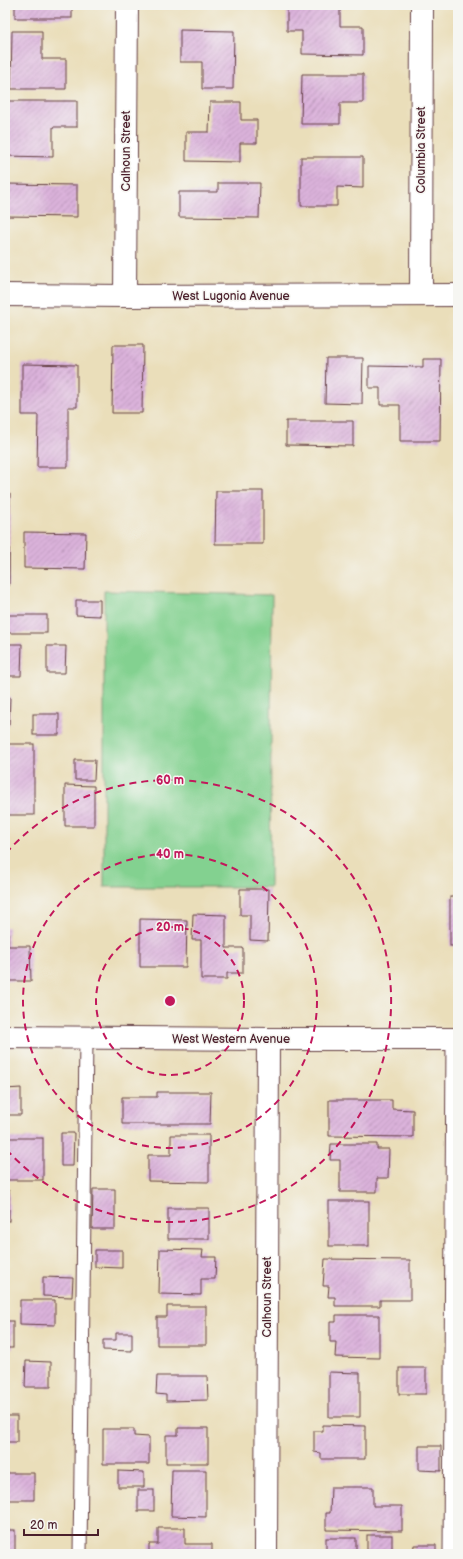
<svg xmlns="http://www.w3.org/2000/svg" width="463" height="1559" viewBox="0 0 463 1559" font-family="'Balsamiq Sans',sans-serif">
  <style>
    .green { fill: #83d190; stroke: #66785e }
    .building { fill: url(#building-hatch) }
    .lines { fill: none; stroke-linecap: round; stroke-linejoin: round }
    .lane-casing { stroke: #623c40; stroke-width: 15 }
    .street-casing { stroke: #623c40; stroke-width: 24 }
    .secondary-casing { stroke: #623c40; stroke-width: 24 }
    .lane { stroke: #fff; stroke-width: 13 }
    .street { stroke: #fff; stroke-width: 22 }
    .secondary { stroke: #fff; stroke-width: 22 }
    .ring { fill: none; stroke: #c2185b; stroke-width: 2; stroke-dasharray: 7 5 }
    .labels { text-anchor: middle; stroke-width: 3; stroke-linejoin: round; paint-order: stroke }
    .street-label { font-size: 12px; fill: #4a1f2b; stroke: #f6f6f2 }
    .centre { fill: #c2185b; stroke: #f6f6f2; stroke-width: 2 }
    .ring-label { font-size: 12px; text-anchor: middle; font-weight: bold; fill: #c2185b; stroke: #f6f6f2; stroke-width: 3; stroke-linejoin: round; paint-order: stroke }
  </style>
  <defs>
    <pattern id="building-hatch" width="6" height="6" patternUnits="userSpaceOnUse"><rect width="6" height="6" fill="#dcb3dc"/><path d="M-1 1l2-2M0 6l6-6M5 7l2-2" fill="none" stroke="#b491b3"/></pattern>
  </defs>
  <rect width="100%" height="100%" fill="#f6f6f2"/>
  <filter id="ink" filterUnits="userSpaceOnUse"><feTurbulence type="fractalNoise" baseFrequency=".025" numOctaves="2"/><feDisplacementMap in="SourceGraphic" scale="8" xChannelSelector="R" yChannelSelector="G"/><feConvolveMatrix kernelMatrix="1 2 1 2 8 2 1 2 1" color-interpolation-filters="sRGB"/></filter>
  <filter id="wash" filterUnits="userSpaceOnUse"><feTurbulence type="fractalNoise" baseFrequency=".012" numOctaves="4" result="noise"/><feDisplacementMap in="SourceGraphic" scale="16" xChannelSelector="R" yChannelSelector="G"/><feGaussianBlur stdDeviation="0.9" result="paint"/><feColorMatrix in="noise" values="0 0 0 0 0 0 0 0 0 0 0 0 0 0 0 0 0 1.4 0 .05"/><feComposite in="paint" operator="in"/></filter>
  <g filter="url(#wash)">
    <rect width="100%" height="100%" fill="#eadeba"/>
    <polygon class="green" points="104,591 272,595 270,887 104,887"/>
    <g id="blocks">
      <g class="building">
        <rect x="15" y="5" width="57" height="13"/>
        <polygon points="287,5 340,5 340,26 363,26 363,55 302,54 302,31 287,31"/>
        <polygon points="180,30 234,31 233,89 202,89 202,62 180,62"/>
        <polygon points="12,31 42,31 42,59 66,59 66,89 11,89"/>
        <polygon points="302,74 363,74 363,103 340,103 340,124 301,124"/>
        <polygon points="5,101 77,101 77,127 53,127 53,157 5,156"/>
        <polygon points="210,102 241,102 241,120 257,120 257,143 240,143 240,162 186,161 186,132 209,132"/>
        <polygon points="301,157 363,157 363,188 337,187 337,206 301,206"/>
        <polygon points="218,183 260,183 259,218 179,217 179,192 218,192"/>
        <polygon points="5,184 77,185 77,217 5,216"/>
        <polygon points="113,345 143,345 142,413 112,413"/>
        <polygon points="326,358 363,358 362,404 325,403"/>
        <polygon points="423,359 441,359 440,441 400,441 400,405 380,405 380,388 369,388 369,366 423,367"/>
        <polygon points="22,364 77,365 77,407 68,407 68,467 37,467 38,415 22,415"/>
        <polygon points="286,421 353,421 353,446 286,445"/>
        <polygon points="216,491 263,491 263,544 215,544"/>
        <polygon points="5,494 10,494 9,586 5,586"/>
        <polygon points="24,532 86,533 85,569 24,568"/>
        <polygon points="76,600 100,600 100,616 76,615"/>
        <rect x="5" y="615" width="42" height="18"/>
        <polygon points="5,644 22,644 21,676 5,676"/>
        <polygon points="47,646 66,646 65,673 47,673"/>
        <polygon points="5,697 10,697 9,725 5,725"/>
        <rect x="33" y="714" width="26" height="21"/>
        <rect x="5" y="744" width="29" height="71"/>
        <polygon points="75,760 95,760 94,780 75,780"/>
        <polygon points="65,785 94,786 94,826 65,826"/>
        <polygon points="240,889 269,889 268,941 250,940 250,915 240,915"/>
        <rect x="450" y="897" width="8" height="49"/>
        <polygon points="193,914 226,915 226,948 243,948 243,973 227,973 227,979 201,979 201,940 192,940"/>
        <polygon points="140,919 187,920 186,967 140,967"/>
        <polygon points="5,927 8,927 8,946 30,946 31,981 5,981"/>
        <polygon points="21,1088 21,1115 5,1115 5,1089"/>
        <polygon points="157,1092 211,1092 210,1124 122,1124 122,1097 157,1097"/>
        <polygon points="329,1100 392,1100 392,1109 413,1110 413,1137 329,1136"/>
        <polygon points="61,1133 74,1133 73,1166 61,1166"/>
        <polygon points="171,1135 209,1135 209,1182 148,1181 148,1155 171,1155"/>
        <rect x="5" y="1138" width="38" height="42"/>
        <polygon points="331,1144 377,1144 377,1149 389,1149 388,1178 377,1178 377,1192 340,1192 340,1160 330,1160"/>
        <polygon points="93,1189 115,1189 115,1229 92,1229"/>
        <rect x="5" y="1191" width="4" height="30"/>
        <rect x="329" y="1201" width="40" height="45"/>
        <rect x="168" y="1208" width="41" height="31"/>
        <polygon points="160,1249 203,1250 202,1257 216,1257 215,1279 201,1279 201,1295 159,1294"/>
        <polygon points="95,1250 122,1250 122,1268 95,1267"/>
        <polygon points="325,1259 410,1260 410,1300 380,1300 380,1306 335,1306 335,1297 328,1297 329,1286 323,1286"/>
        <polygon points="43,1277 73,1278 72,1297 43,1296"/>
        <polygon points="20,1300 55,1300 55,1325 20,1324"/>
        <polygon points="167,1306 206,1306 206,1345 157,1345 157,1317 167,1317"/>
        <polygon points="336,1315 379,1315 379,1358 335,1357 336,1342 330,1342 330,1322 336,1322"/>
        <rect x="5" y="1321" width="8" height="27"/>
        <polygon points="116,1333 132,1333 132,1351 103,1350 103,1340 116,1340"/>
        <polygon points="5,1360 7,1360 6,1408 5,1408"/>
        <polygon points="26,1361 51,1362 51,1387 25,1387"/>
        <rect x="399" y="1368" width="27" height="26"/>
        <polygon points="329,1372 360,1373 360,1417 329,1417"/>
        <polygon points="157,1376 207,1376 208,1400 166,1401 166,1395 156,1394"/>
        <rect x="5" y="1416" width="12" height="26"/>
        <polygon points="323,1425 365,1426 365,1459 321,1459 321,1453 314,1452 314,1431 323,1431"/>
        <polygon points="178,1428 208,1428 208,1463 166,1463 166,1435 178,1435"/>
        <polygon points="103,1429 134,1429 134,1436 149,1437 149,1464 103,1464"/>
        <polygon points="419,1446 441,1446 441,1471 419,1470"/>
        <polygon points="172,1470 206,1470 206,1517 171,1516"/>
        <polygon points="118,1471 144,1472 144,1487 118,1487"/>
        <polygon points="5,1473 34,1473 34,1500 9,1500 9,1506 5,1506"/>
        <polygon points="331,1487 373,1487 373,1506 402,1506 402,1531 326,1530 326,1513 330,1513"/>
        <rect x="138" y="1490" width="16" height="21"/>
        <polygon points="158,1528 185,1528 185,1544 212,1544 212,1554 149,1554 149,1544 158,1544"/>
        <rect x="5" y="1530" width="10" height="24"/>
        <rect x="367" y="1535" width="25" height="19"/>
        <rect x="326" y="1538" width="30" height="16"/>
        <polygon points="414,1545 436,1545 436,1554 413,1554"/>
      </g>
    </g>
  </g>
  <g filter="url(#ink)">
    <use href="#blocks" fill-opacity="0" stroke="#623c40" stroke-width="1"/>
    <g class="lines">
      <g class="lane-casing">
        <g id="lane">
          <polyline points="80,1554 86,1039"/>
          <polyline points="450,1554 453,1039"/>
        </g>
      </g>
      <g class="street-casing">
        <g id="street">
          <polyline points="421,294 422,5"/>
          <polyline points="125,296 127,5"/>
          <polyline points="5,1037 268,1039 458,1039"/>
          <polyline points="266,1554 268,1039"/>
        </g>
      </g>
      <g class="secondary-casing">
        <polyline id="secondary" points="5,295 125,296 458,295"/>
      </g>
      <use href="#lane" class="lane"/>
      <use href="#street" class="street"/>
      <use href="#secondary" class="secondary"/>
    </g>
  </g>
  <g class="ring">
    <circle cx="170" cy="1001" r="74"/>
    <circle cx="170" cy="1001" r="147"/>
    <path d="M6 853A221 221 0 1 1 6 1149"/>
  </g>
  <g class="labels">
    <g class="street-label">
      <text transform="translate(421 150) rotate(-90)" y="4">Columbia Street</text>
      <text transform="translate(126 151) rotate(-90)" y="4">Calhoun Street</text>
      <text x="231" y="300">West Lugonia Avenue</text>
      <text x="231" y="1043">West Western Avenue</text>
      <text transform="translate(267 1297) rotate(-90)" y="4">Calhoun Street</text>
    </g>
  </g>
  <circle cx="170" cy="1001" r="6" class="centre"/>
  <g class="ring-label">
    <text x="170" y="784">60 m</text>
    <text x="170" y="858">40 m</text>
    <text x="170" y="931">20 m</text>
  </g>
  <rect width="463" height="1559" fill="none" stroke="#f6f6f2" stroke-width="20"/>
  <path d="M24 1529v6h74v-6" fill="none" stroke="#4a1f2b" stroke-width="2"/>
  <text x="30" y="1529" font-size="12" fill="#4a1f2b" stroke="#f6f6f2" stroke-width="3" paint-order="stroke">20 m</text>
</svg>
